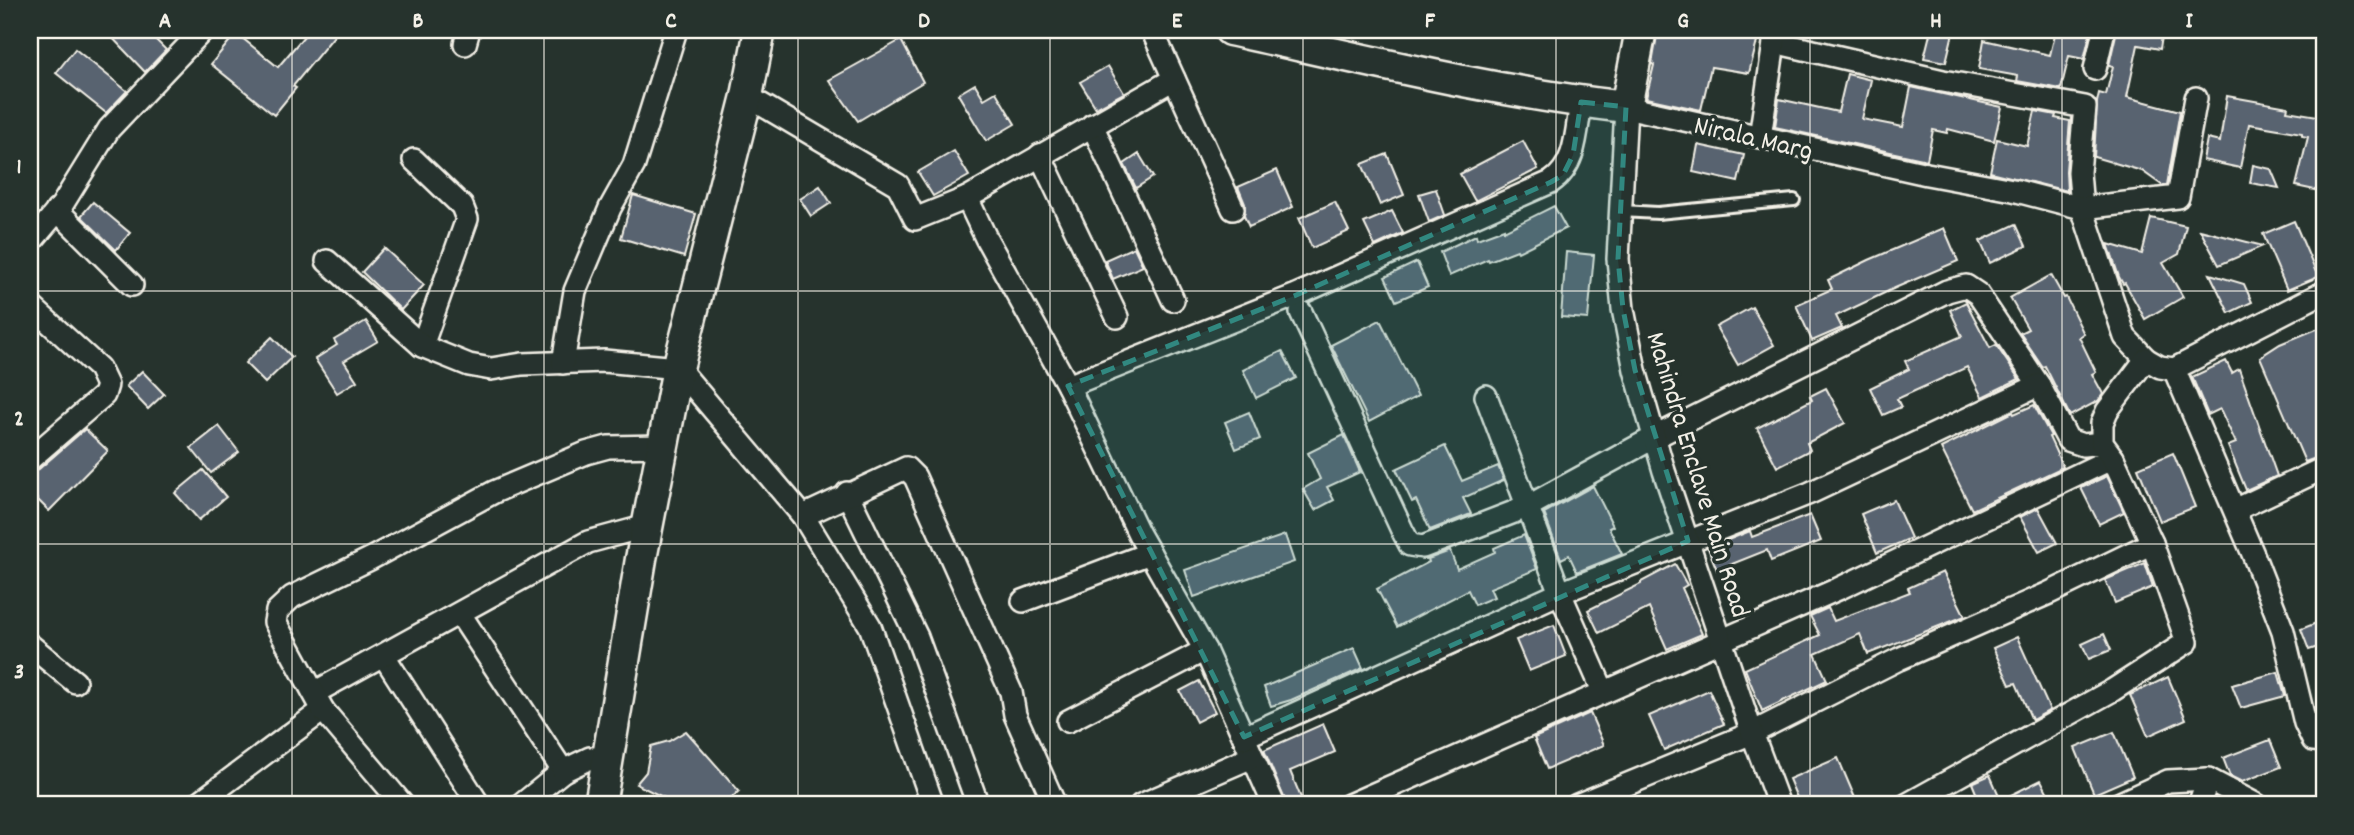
<svg xmlns="http://www.w3.org/2000/svg" width="2354" height="835" viewBox="0 0 2354 835" font-family="Dekko,sans-serif">
  <style>
    .building { fill: #586370; stroke: #f4f1e8; stroke-width: 2 }
    .lines { fill: none; stroke-linecap: round; stroke-linejoin: round }
    .lane-casing { stroke: #f4f1e8; stroke-width: 16 }
    .street-casing { stroke: #f4f1e8; stroke-width: 26 }
    .secondary-casing { stroke: #f4f1e8; stroke-width: 35 }
    .lane { stroke: #26332d; stroke-width: 10 }
    .street { stroke: #26332d; stroke-width: 21 }
    .secondary { stroke: #26332d; stroke-width: 30 }
    .marked { fill: #318880; fill-opacity: 0.2; stroke: #318880; stroke-width: 5; stroke-dasharray: 14 9; stroke-linejoin: round }
    .grid { fill: none; stroke: #f4f1e8; stroke-width: 2; stroke-opacity: 0.55 }
    .labels { text-anchor: middle; stroke-width: 7; stroke-linejoin: round; paint-order: stroke }
    .street-label { font-size: 28px; fill: #f4f1e8; stroke: #26332d }
    .neatline { fill: none; stroke: #f4f1e8; stroke-width: 2.5 }
    .grid-label { font-size: 23px; text-anchor: middle; font-weight: bold; fill: #f4f1e8 }
  </style>
  <rect width="100%" height="100%" fill="#26332d"/>
  <filter id="ink" filterUnits="userSpaceOnUse"><feTurbulence type="fractalNoise" baseFrequency=".0143" numOctaves="2"/><feDisplacementMap in="SourceGraphic" scale="14" xChannelSelector="R" yChannelSelector="G"/><feConvolveMatrix kernelMatrix="1 2 1 2 8 2 1 2 1" color-interpolation-filters="sRGB"/></filter>
  <g filter="url(#ink)">
    <g class="building">
      <polygon points="105,30 146,30 166,50 145,72"/>
      <polygon points="309,30 339,30 293,86 296,88 274,115 211,64 236,33 278,67"/>
      <polygon points="1658,30 1672,33 1673,30 1760,30 1749,73 1711,67 1701,110 1646,98 1654,65 1652,64"/>
      <polygon points="1931,30 1953,33 1946,62 1924,58"/>
      <polygon points="2056,30 2091,30 2084,59 2069,56 2061,89 2017,81 2018,76 1979,69 1984,40 2050,55"/>
      <polygon points="2117,30 2163,30 2160,49 2138,45 2127,97 2180,111 2167,185 2163,186 2142,171 2094,157 2097,102 2099,93 2106,95 2113,66 2109,65"/>
      <polygon points="901,40 923,82 858,121 829,80"/>
      <polygon points="75,49 127,91 106,113 56,73"/>
      <polygon points="1108,66 1124,93 1096,108 1080,82"/>
      <polygon points="1847,74 1871,80 1862,119 1903,127 1911,87 2002,107 1994,141 1948,129 1947,133 1933,130 1927,160 1775,127 1779,99 1838,112"/>
      <polygon points="975,84 984,99 996,92 1015,124 986,141 958,94"/>
      <polygon points="2227,96 2288,107 2287,111 2324,117 2324,192 2296,186 2308,137 2302,136 2302,133 2249,124 2240,168 2203,160 2207,139 2220,142"/>
      <polygon points="2035,111 2056,115 2055,118 2070,121 2066,171 2067,191 1990,172 1997,139 2027,146"/>
      <polygon points="1523,141 1538,169 1475,201 1460,174"/>
      <polygon points="1698,145 1744,155 1738,182 1693,172"/>
      <polygon points="954,151 969,176 933,196 918,172"/>
      <polygon points="1139,154 1153,177 1136,188 1124,164"/>
      <polygon points="1387,154 1404,195 1380,205 1362,164"/>
      <polygon points="2253,165 2271,169 2279,188 2250,183"/>
      <polygon points="1277,170 1293,207 1249,227 1244,216 1245,204 1238,187"/>
      <polygon points="820,186 831,203 811,216 800,199"/>
      <polygon points="1436,189 1445,215 1429,222 1419,194"/>
      <polygon points="633,195 696,214 684,257 621,238"/>
      <polygon points="93,202 130,233 116,250 81,216"/>
      <polygon points="1335,202 1349,231 1312,248 1299,218"/>
      <polygon points="1554,206 1566,228 1518,252 1517,250 1489,261 1488,259 1449,276 1440,252 1476,235 1477,239 1504,229 1504,231"/>
      <polygon points="1392,211 1403,233 1375,246 1364,223"/>
      <polygon points="2151,218 2186,226 2179,254 2163,263 2183,297 2145,319 2125,283 2123,284 2119,277 2108,244 2142,254"/>
      <polygon points="2294,221 2318,277 2287,290 2263,234"/>
      <polygon points="2016,224 2026,246 1990,263 1980,241"/>
      <polygon points="1944,228 1958,261 1895,288 1836,316 1842,328 1812,341 1796,305 1832,289 1828,280 1869,260"/>
      <polygon points="2200,230 2263,246 2219,265"/>
      <polygon points="1134,247 1143,266 1113,279 1105,260"/>
      <polygon points="384,248 424,285 401,310 362,272"/>
      <polygon points="1566,252 1594,255 1588,319 1561,317"/>
      <polygon points="1417,262 1428,287 1396,301 1385,277"/>
      <polygon points="2210,274 2244,284 2252,302 2229,313"/>
      <polygon points="2051,275 2064,298 2066,297 2084,334 2079,337 2096,372 2092,374 2103,394 2098,401 2070,416 2045,366 2043,367 2020,333 2028,329 2010,298"/>
      <polygon points="1966,302 1990,348 1996,345 2019,379 1982,397 1967,367 1897,399 1901,407 1883,415 1870,388 1909,369 1905,361 1962,336 1950,310"/>
      <polygon points="1752,307 1774,345 1738,365 1716,327"/>
      <polygon points="1380,320 1418,396 1369,422 1331,345"/>
      <polygon points="366,321 378,341 344,361 357,381 337,393 315,359 337,345 334,340"/>
      <polygon points="2324,326 2324,455 2305,462 2260,357 2280,344"/>
      <polygon points="272,337 292,357 265,383 245,363"/>
      <polygon points="1282,351 1296,378 1256,398 1243,370"/>
      <polygon points="2226,361 2232,373 2239,369 2277,476 2246,490 2228,446 2236,443 2220,409 2208,415 2192,377"/>
      <polygon points="142,371 164,394 148,409 126,386"/>
      <polygon points="1826,388 1845,423 1807,443 1810,450 1777,467 1757,428 1812,400 1810,396"/>
      <polygon points="2034,405 2051,436 2049,437 2063,467 1972,510 1941,448 2013,412 2014,414"/>
      <polygon points="1249,412 1260,439 1236,449 1225,422"/>
      <polygon points="219,426 239,452 211,473 191,448"/>
      <polygon points="85,429 108,451 49,511 30,492 30,474 39,469"/>
      <polygon points="1344,435 1360,472 1327,487 1334,500 1315,510 1303,489 1320,479 1308,453"/>
      <polygon points="1445,446 1462,481 1498,466 1504,480 1463,498 1471,514 1430,530 1416,500 1412,502 1396,469"/>
      <polygon points="2173,453 2195,507 2160,521 2138,468"/>
      <polygon points="203,470 226,497 199,520 175,493"/>
      <polygon points="2107,476 2124,512 2099,524 2081,488"/>
      <polygon points="1593,486 1613,526 1609,528 1622,554 1577,572 1569,555 1561,559 1544,513"/>
      <polygon points="1894,500 1911,538 1877,553 1861,514"/>
      <polygon points="2038,508 2057,543 2039,552 2020,517"/>
      <polygon points="1810,515 1821,541 1771,561 1767,550 1717,570 1708,548 1750,531 1752,537"/>
      <polygon points="1285,535 1294,562 1194,597 1185,570"/>
      <polygon points="1524,535 1537,569 1490,588 1494,597 1475,605 1468,590 1397,627 1377,589 1429,562 1428,559 1450,551 1457,569 1495,552 1494,548"/>
      <polygon points="2145,563 2153,587 2115,603 2105,580"/>
      <polygon points="1675,564 1687,585 1682,588 1702,634 1667,649 1649,608 1599,633 1588,610 1641,584 1641,582"/>
      <polygon points="1943,572 1965,616 1868,654 1860,634 1815,654 1827,680 1762,711 1745,669 1820,635 1810,616 1828,608 1834,621 1910,592 1908,588"/>
      <polygon points="2324,620 2324,645 2309,650 2301,629"/>
      <polygon points="1554,625 1566,656 1529,671 1516,640"/>
      <polygon points="2104,634 2111,650 2089,659 2082,644"/>
      <polygon points="2017,637 2050,710 2032,720 2016,683 2010,685 1993,648"/>
      <polygon points="1354,648 1363,668 1291,700 1271,706 1264,687"/>
      <polygon points="2278,672 2285,696 2241,708 2232,685"/>
      <polygon points="2168,677 2186,719 2148,736 2130,695"/>
      <polygon points="1199,681 1215,712 1196,722 1180,691"/>
      <polygon points="1709,690 1724,724 1664,750 1649,716"/>
      <polygon points="1590,713 1604,745 1547,769 1534,738"/>
      <polygon points="1323,724 1335,752 1290,771 1304,805 1287,805 1264,750"/>
      <polygon points="686,731 739,791 724,805 679,805 636,784 646,772 651,746 669,741"/>
      <polygon points="2114,732 2133,777 2094,794 2075,748"/>
      <polygon points="2270,740 2281,767 2242,782 2230,776 2223,758"/>
      <polygon points="1838,758 1858,805 1800,805 1789,779"/>
      <polygon points="1990,775 2001,800 2041,780 2054,805 1981,805 1972,783"/>
    </g>
    <g class="lines">
      <g class="lane-casing">
        <polyline id="lane" points="1621,211 1658,213 1794,200"/>
      </g>
      <g class="street-casing">
        <g id="street">
          <polyline points="1152,30 1233,209"/>
          <polyline points="1774,42 1943,81 2085,107 2079,172 2082,208 2125,337 2146,359 2160,367 2174,369 2253,554 2283,631 2305,723 2313,740 2324,741"/>
          <polyline points="465,44 469,30"/>
          <polyline points="2095,69 2104,30"/>
          <polyline points="747,96 898,185 915,219 967,198 986,238 1068,386 1139,534 1205,650 1274,805"/>
          <polyline points="1092,125 1173,300"/>
          <polyline points="1760,137 1776,30"/>
          <polyline points="1040,155 1117,317"/>
          <polyline points="414,160 462,206 467,219 422,346"/>
          <polyline points="967,198 1174,79"/>
          <polyline points="57,210 132,285"/>
          <polyline points="30,243 62,205 109,129 203,30"/>
          <polyline points="327,261 422,346 469,365 491,369 522,364 604,361 678,368 803,516 870,626 933,805"/>
          <polyline points="30,305 99,368 107,385 104,395 30,459"/>
          <polyline points="1301,312 1402,530 1410,545 1423,547 1527,507 1655,437 1947,291 1966,286 1978,294 2039,385 2068,440 2083,445 2102,443"/>
          <polyline points="563,363 575,291 610,208 634,165 676,30"/>
          <polyline points="2174,369 2324,292"/>
          <path d="M1068 386 1294 296 1551 182C1577 165 1576 131 1581 102"/>
          <polyline points="1486,396 1560,593 1603,691"/>
          <polyline points="847,493 917,637 978,805"/>
          <polyline points="2235,510 2324,468"/>
          <polyline points="803,516 906,468 915,477 1011,692 1015,715 1055,805"/>
          <polyline points="1023,601 1150,553"/>
          <polyline points="460,614 563,771 521,805"/>
          <polyline points="30,645 75,682"/>
          <polyline points="384,656 479,805"/>
          <polyline points="314,693 588,542 647,526"/>
          <polyline points="1068,721 1205,650"/>
          <polyline points="1244,737 1560,593 1810,493 2039,385"/>
          <polyline points="563,771 590,758 608,758"/>
          <polyline points="196,805 323,710"/>
          <polyline points="403,805 323,710 275,622 277,611 292,597 370,559 494,492 586,453 608,447 662,446"/>
          <polyline points="1141,805 1252,757"/>
          <polyline points="1349,805 1838,589 2113,458"/>
          <polyline points="1577,805 1752,733 1899,659 2049,593 2152,543"/>
          <polyline points="1779,805 1752,733 1664,471 1635,370 1623,309 1618,259 1626,107 1927,174 2013,190 2082,208 2178,197 2196,98"/>
          <polyline points="1906,805 2113,690 2187,642 2152,543 2113,458 2102,443 2102,423 2107,411 2146,359"/>
          <polyline points="2116,805 2168,781 2208,779 2257,805"/>
          <polyline points="2199,805 2208,779"/>
        </g>
      </g>
      <g class="secondary-casing">
        <g id="secondary">
          <path d="M1230 30C1362 59 1492 92 1626 107L1641 30"/>
          <polyline points="600,805 641,559 678,368 747,96 760,30"/>
        </g>
      </g>
      <use href="#lane" class="lane"/>
      <use href="#street" class="street"/>
      <use href="#secondary" class="secondary"/>
    </g>
  </g>
  <path class="marked" d="M1581 102 1626 107 1618 259 1623 309 1635 370 1688 541 1244 737 1068 386 1294 296 1551 182 1563 175 1573 155Z"/>
  <path class="grid" d="M292 30V805M544 30V805M798 30V805M1050 30V805M1303 30V805M1556 30V805M1810 30V805M2062 30V805M30 291H2324M30 544H2324"/>
  <g class="labels">
    <g class="street-label">
      <text transform="translate(1754 136) rotate(13)" y="10">Nirala Marg</text>
      <text transform="translate(1700 474) rotate(73)" y="10">Mahindra Enclave Main Road</text>
    </g>
  </g>
  <rect width="2354" height="835" fill="none" stroke="#26332d" stroke-width="77"/>
  <rect x="38" y="38" width="2278" height="758" class="neatline"/>
  <g class="grid-label">
    <text x="165" y="27">A</text>
    <text x="418" y="27">B</text>
    <text x="671" y="27">C</text>
    <text x="924" y="27">D</text>
    <text x="1177" y="27">E</text>
    <text x="1430" y="27">F</text>
    <text x="1683" y="27">G</text>
    <text x="1936" y="27">H</text>
    <text x="2189" y="27">I</text>
    <text x="19" y="173">1</text>
    <text x="19" y="425">2</text>
    <text x="19" y="678">3</text>
  </g>
</svg>
